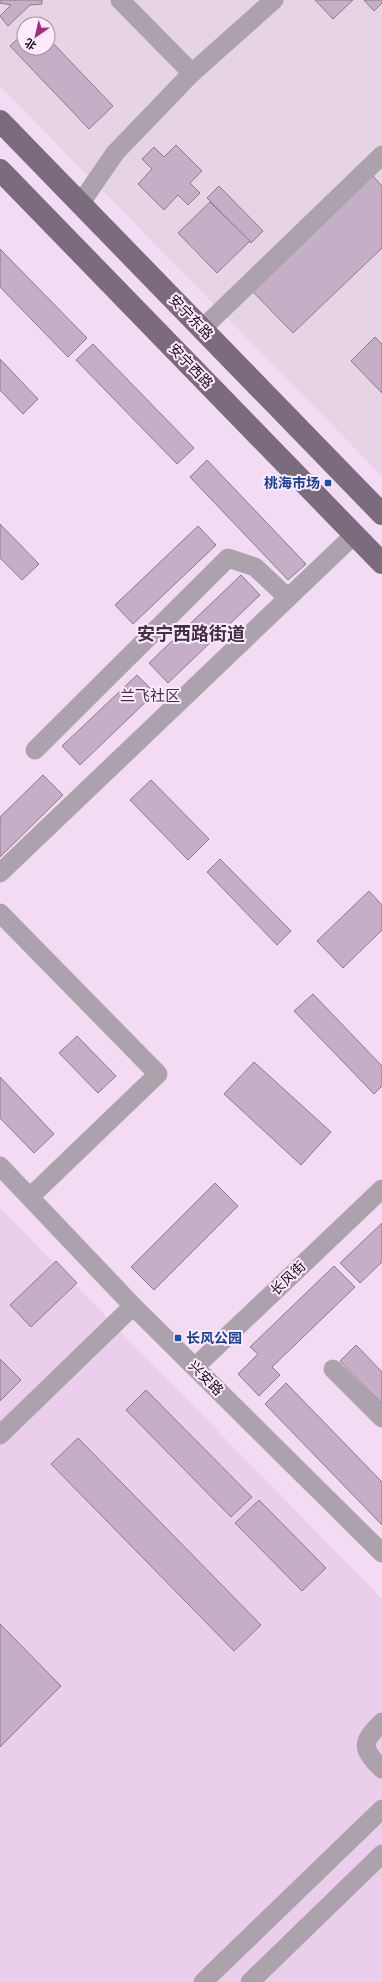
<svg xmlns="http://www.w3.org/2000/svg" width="382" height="1982" viewBox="0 0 382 1982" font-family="'Libre Baskerville','Noto Sans SC',serif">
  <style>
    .commercial { fill: #e6d4e5; fill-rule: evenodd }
    .built { fill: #ebceeb }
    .building { fill: #c6afc6; stroke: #8e798d }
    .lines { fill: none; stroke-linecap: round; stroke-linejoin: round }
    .minor { stroke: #aba2ac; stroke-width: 19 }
    .major { stroke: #7a6b7d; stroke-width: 22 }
    .transit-dot { fill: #1a4fb4; stroke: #feeafd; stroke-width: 1.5 }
    .labels { text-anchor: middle; stroke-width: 4; stroke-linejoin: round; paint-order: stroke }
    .street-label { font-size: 14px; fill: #160e15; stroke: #feeafd }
    .transit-label { font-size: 14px; font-weight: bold; fill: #164399; stroke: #feeafd; text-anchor: end }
    .neighbourhood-label { font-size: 15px; fill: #423042; stroke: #feeafd }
    .district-label { font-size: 18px; font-weight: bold; fill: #423042; stroke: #feeafd }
  </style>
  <rect width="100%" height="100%" fill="#f3dbf3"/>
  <path class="commercial" d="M0 0H382V476L0 86ZM24 24H48V48H24Z"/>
  <polygon class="built" points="0,1208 382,1599 382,1982 0,1982"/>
  <g class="building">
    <polygon points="0,0 42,0 42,4 30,5 8,26 0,16 11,5 0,3"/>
    <polygon points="315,0 353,0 333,19"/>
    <polygon points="364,0 382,0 382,3 374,11"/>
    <polygon points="24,33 24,48 48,48 48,38 113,106 89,129 10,46"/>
    <polygon points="176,145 202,171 190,183 200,193 188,205 178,195 164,210 138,184 152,169 142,159 154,147 164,157"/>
    <polygon points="371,174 382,186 382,248 293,333 250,289"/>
    <polygon points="219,186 263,231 251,243 207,198"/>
    <polygon points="210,202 250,241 217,273 178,233"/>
    <polygon points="0,249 87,338 68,357 0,287"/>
    <polygon points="375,337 382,344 382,393 351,361"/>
    <polygon points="93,344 194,448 177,464 76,360"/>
    <polygon points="0,359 38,399 23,414 0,390"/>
    <polygon points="207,460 306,564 288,580 190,477"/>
    <polygon points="0,524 39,564 22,580 0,558"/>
    <polygon points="198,526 216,545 133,624 115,605"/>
    <polygon points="241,575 260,595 168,683 149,663"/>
    <polygon points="137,675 155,693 80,765 62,746"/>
    <polygon points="43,775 63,795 0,857 0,817"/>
    <polygon points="151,780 209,839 188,860 130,800"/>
    <polygon points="220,859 291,931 277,945 207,872"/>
    <polygon points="369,891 382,905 382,930 343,968 317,941"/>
    <polygon points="313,994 382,1066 382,1086 374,1094 294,1011"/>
    <polygon points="77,1036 116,1076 98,1093 59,1053"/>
    <polygon points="254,1062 331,1132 301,1165 224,1094"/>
    <polygon points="0,1077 54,1134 34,1153 0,1118"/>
    <polygon points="215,1183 238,1206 154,1290 131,1267"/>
    <polygon points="382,1223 382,1262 360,1283 340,1263"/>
    <polygon points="56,1261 77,1283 31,1327 10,1305"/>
    <polygon points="334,1266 355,1287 272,1367 280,1375 259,1396 238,1374 258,1354 250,1347"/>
    <polygon points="356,1345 382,1372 382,1404 340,1361"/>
    <polygon points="0,1359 21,1380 0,1401"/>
    <polygon points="286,1383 382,1482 382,1525 265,1404"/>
    <polygon points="146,1390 252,1497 231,1517 126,1410"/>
    <polygon points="78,1438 261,1625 234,1651 51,1464"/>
    <polygon points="259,1500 326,1568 302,1591 235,1523"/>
    <polygon points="0,1624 61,1686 0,1747"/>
  </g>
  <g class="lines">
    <g class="minor">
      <polyline points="120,0 192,73"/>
      <polyline points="80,204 115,153 192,73 274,0"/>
      <polyline points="202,329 382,155"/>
      <polyline points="35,750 228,558 255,567 288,598"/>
      <polyline points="0,873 354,535"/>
      <polyline points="0,913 158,1074 30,1197"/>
      <polyline points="0,1166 133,1306 382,1553"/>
      <polyline points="195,1367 382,1189"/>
      <polyline points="333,1369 382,1418"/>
      <polyline points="0,1435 133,1306"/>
      <path d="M382 1722C361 1743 361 1748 382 1769"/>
      <polyline points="203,1982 382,1809"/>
      <polyline points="250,1982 382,1854"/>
    </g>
    <g class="major">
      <polyline points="0,121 382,514"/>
      <polyline points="0,170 382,563"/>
    </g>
  </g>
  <g class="transit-dot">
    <rect x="324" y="479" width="8" height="8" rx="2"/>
    <rect x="174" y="1334" width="8" height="8" rx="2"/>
  </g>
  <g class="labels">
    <g class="street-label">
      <text transform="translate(191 317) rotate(46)" y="5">安宁东路</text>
      <text transform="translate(191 366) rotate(46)" y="5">安宁西路</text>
      <text transform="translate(288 1278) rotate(-44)" y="5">长风街</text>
      <text transform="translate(206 1378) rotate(45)" y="5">兴安路</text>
    </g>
    <g class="transit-label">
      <text x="320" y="488">桃海市场</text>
      <text x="186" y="1343" text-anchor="start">长风公园</text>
    </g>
    <g class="neighbourhood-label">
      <text x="150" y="701">兰飞社区</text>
    </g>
    <g class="district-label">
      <text x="191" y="640">安宁西路街道</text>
    </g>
  </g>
  <g transform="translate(36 36) rotate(214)"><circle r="19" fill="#feeafd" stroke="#a192a0"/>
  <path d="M0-3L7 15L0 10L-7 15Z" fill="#a62a7d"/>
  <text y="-6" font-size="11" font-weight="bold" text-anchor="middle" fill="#160e15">北</text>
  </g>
</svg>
